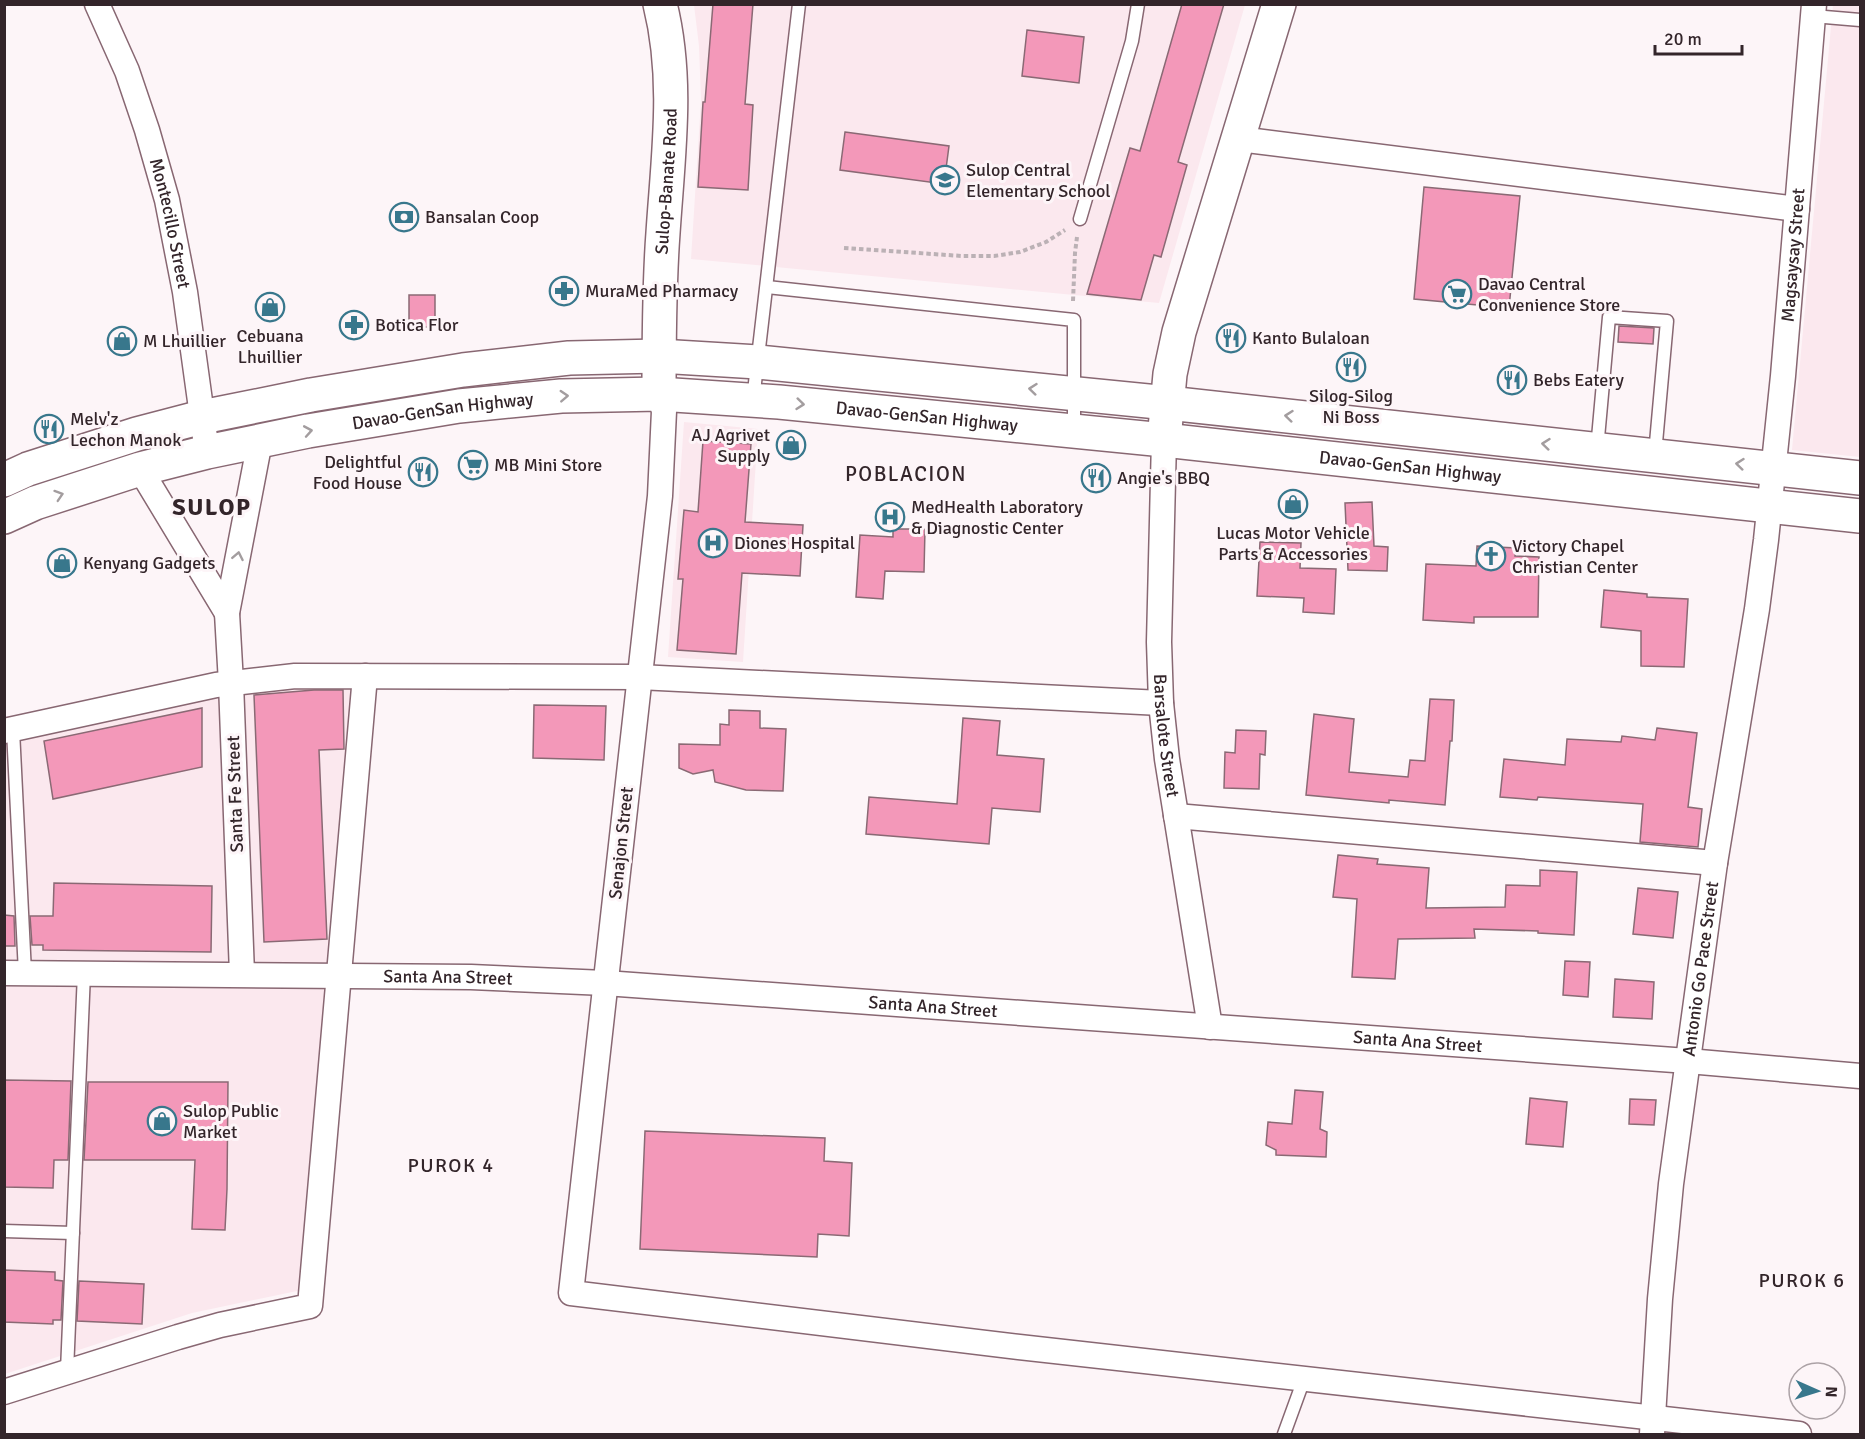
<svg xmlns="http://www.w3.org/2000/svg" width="1865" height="1439" viewBox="0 0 1865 1439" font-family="Signika,sans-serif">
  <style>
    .built { fill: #fbe8ee }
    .building { fill: #f398b9; stroke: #8a6974; stroke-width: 1.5 }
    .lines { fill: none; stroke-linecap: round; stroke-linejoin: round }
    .lane-casing { stroke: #886772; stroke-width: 15 }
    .street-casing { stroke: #886772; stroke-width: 27 }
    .secondary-casing { stroke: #886772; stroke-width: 36 }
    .highway-casing { stroke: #886772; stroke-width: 36 }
    .path { stroke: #bbb1b5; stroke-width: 4; stroke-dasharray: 4.5 3; stroke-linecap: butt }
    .lane { stroke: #fff; stroke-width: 12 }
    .street { stroke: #fff; stroke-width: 24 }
    .secondary { stroke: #fff; stroke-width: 33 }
    .highway { stroke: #fff; stroke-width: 33 }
    .oneway { stroke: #a39d9f }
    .labels { text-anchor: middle; stroke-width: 6; stroke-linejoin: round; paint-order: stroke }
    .poi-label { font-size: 18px; fill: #33252a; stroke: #fdf5f8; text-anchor: start }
    .street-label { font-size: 18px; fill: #33252a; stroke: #fdf5f8 }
    .neighbourhood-label { font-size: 20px; letter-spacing: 1.5px; fill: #33252a; stroke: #fdf5f8 }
    .quarter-label { font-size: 21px; letter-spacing: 1.5px; fill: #33252a; stroke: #fdf5f8 }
    .district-label { font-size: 24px; font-weight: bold; letter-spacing: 1.5px; fill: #33252a; stroke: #fdf5f8 }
  </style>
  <rect width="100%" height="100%" fill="#fdf5f8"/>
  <g class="built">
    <polygon points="694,5 1245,5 1159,303 691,259 701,101 699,46"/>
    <polygon points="1833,5 1860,5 1860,457 1792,450"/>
    <polygon points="684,422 758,429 743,662 668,657"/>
    <polygon points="354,685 302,1290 192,1313 5,1374 4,740 245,689"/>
  </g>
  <g class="building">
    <polygon points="713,4 753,4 745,104 753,105 748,190 698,187 703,102 705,102"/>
    <polygon points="1182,4 1224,4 1178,162 1187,165 1161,257 1154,255 1141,300 1087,294 1130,148 1140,151"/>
    <polygon points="1027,30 1084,37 1079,83 1022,76"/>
    <polygon points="845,132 949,146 944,184 840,170"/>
    <polygon points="1424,187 1520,196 1509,308 1414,299"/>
    <rect x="409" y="295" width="26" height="32"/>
    <polygon points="1619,326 1654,328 1653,344 1618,342"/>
    <polygon points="703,441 751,444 745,522 803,525 800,576 742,573 736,654 677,650 683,579 678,579 684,510 698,512"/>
    <polygon points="1372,502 1374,546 1388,547 1387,571 1348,570 1345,503"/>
    <polygon points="893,529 925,529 924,572 885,571 883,599 856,597 860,535 893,537"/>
    <polygon points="1260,542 1301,543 1300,568 1336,569 1334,614 1303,612 1304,598 1257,596"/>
    <polygon points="1477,546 1516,548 1515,556 1539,557 1538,617 1474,617 1474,623 1423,620 1426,564 1476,566"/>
    <polygon points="1604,590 1647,594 1647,597 1688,599 1684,667 1641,666 1641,631 1601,627"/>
    <polygon points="314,690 343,690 344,749 319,750 327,939 264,942 254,695"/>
    <polygon points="1430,699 1454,700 1452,741 1450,741 1445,805 1389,800 1389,803 1306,795 1314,714 1354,719 1349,772 1408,777 1410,760 1425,761"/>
    <polygon points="534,705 606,706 604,760 533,758"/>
    <polygon points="202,708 202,767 53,799 44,741"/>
    <polygon points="729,710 760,711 760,728 786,729 783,791 746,790 715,782 713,770 693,774 679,768 679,744 720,745 720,724 729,725"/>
    <polygon points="963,718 1000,721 997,755 1044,759 1040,812 992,808 989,844 866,834 869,797 957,804"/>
    <polygon points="1657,728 1697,733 1688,807 1702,809 1698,847 1640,842 1643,804 1538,797 1537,800 1500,797 1504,759 1565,765 1567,739 1621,742 1622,736 1655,740"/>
    <polygon points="1236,730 1266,731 1265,755 1260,754 1259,789 1224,788 1225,752 1235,753"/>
    <polygon points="1338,855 1378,859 1377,864 1429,868 1426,908 1505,907 1506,885 1540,886 1540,870 1577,872 1574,935 1538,933 1538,931 1474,929 1475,938 1398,939 1395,979 1352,977 1357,899 1333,897"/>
    <polygon points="54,883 212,886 211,952 43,950 43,945 32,945 30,916 53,916"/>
    <polygon points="1638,888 1678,892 1673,938 1633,934"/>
    <polygon points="4,915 14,916 15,946 4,946"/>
    <polygon points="1565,961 1590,962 1588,997 1563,995"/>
    <polygon points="1615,979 1654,982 1652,1019 1613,1017"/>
    <polygon points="4,1080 71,1081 68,1160 54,1160 53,1188 4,1187"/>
    <polygon points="88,1082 228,1082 227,1189 225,1230 192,1229 195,1160 84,1160"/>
    <polygon points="1295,1090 1323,1092 1320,1129 1327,1132 1326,1157 1276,1155 1276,1150 1266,1145 1268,1122 1292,1124"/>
    <polygon points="1530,1098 1567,1102 1563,1147 1526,1144"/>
    <polygon points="1630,1099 1656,1100 1654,1125 1629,1124"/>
    <polygon points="645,1131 825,1138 824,1161 852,1163 849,1236 818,1234 817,1257 640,1249"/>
    <polygon points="4,1270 55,1272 55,1280 63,1281 61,1320 53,1320 53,1324 4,1322"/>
    <polygon points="79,1281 144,1284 142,1324 77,1321"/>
  </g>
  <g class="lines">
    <g class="lane-casing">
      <g id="lane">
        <polyline points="1813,16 1860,20"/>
        <polyline points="1080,219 1132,41 1138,4"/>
        <polyline points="767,287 1074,320 1074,431"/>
        <polyline points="753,400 799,4"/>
        <polyline points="1597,449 1609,317 1667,321 1655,454"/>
        <polyline points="13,730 25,973"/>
        <polyline points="4,1231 73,1233"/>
        <polyline points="67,1371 84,973"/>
        <polyline points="1284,1434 1304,1379"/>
      </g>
    </g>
    <g class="street-casing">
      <g id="street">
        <path id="s1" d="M97 4 127 71 147 130 167 200 185 292 207 452"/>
        <polyline points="1239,139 1797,209"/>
        <polyline points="659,394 664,411 660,496 571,1293 1019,1347 1799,1434"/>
        <path id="s2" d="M1164 440 1159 642 1161 703 1167 759 1210 1027"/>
        <polyline points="140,469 227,613"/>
        <polyline points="4,731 216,685 295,676 639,677 1161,703"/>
        <polyline points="1176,816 1715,863"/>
        <path id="s3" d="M4 973 471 977 605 983 1688 1061 1860 1076"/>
        <polyline points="242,974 231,683 227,613 260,441"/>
        <polyline points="4,1392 178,1337 220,1325 310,1306 365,676"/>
        <path id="s4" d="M1652 1434 1660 1299 1671 1184 1715 863 1757 609 1766 540 1783 376 1814 4"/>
      </g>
    </g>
    <g class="secondary-casing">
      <g id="secondary">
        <path id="s5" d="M659 394C659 340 659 286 663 233 668 156 679 80 660 4"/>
        <polyline points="1164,440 1170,374 1179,332 1279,4"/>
      </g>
    </g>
    <g class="highway-casing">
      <g id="highway">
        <polyline points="4,480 28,469 137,434 202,417 311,395 463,370 569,358 659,356 758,362 1168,403 1860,478"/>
        <path id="s6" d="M4 517 35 503 140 469 207 452 308 431 459 406 561 396 659 394 779 402 1164 440 1860 516"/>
      </g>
    </g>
    <g class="path">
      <polyline points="844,248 962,256 994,256 1020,252 1046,242 1065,230"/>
      <polyline points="1073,301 1075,253 1077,237"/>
    </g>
    <use href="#lane" class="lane"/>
    <use href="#street" class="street"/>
    <use href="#secondary" class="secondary"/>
    <use href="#highway" class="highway"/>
  </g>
  <defs><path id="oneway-chevron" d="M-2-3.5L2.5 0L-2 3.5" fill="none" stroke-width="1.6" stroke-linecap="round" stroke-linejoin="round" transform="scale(1.5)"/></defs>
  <g class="oneway">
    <use href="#oneway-chevron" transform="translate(1033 389) rotate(-174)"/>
    <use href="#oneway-chevron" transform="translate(564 396) rotate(-3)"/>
    <use href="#oneway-chevron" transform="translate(800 404) rotate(6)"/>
    <use href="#oneway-chevron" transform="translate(1289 416) rotate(-174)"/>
    <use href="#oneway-chevron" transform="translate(308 431) rotate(-10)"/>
    <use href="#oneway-chevron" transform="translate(1546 444) rotate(-174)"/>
    <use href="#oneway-chevron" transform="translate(1740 464) rotate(-174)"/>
    <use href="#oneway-chevron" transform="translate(59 495) rotate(-18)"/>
    <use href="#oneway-chevron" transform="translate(238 556) rotate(-79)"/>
  </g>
  <defs>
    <g id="school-ring" transform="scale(1.5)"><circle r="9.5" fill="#fdf5f8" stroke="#38778c" stroke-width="1.5"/><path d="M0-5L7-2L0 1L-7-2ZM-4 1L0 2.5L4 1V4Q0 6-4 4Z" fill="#38778c"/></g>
    <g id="bank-ring" transform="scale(1.5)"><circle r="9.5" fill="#fdf5f8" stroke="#38778c" stroke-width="1.5"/><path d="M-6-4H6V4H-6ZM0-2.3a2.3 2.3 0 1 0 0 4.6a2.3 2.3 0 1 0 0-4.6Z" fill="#38778c"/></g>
    <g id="pharmacy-ring" transform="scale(1.5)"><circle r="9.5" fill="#fdf5f8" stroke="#38778c" stroke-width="1.5"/><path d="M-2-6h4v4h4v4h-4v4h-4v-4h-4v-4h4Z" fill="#38778c"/></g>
    <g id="supermarket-ring" transform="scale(1.5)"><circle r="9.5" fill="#fdf5f8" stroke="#38778c" stroke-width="1.5"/><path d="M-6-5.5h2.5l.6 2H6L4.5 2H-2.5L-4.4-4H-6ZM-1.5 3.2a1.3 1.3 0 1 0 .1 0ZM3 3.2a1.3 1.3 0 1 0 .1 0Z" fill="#38778c"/></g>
    <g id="shop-ring" transform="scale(1.5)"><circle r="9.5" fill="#fdf5f8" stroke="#38778c" stroke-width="1.5"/><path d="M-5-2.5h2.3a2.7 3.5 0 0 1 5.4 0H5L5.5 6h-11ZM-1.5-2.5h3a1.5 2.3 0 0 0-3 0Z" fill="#38778c"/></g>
    <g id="restaurant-ring" transform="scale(1.5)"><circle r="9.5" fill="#fdf5f8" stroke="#38778c" stroke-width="1.5"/><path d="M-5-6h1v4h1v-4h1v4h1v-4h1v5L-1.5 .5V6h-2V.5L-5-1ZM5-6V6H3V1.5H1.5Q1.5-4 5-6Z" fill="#38778c"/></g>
    <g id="hospital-ring" transform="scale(1.5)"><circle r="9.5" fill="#fdf5f8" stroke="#38778c" stroke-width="1.5"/><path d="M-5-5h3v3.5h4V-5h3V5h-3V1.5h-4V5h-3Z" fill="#38778c"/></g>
    <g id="church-ring" transform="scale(1.5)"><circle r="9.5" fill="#fdf5f8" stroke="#38778c" stroke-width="1.5"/><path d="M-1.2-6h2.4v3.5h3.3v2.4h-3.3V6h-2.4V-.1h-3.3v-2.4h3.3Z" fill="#38778c"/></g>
  </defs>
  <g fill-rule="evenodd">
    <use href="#school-ring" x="945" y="180"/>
    <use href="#bank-ring" x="404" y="217"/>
    <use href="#pharmacy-ring" x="564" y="291"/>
    <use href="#supermarket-ring" x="1457" y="294"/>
    <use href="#shop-ring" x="270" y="307"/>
    <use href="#pharmacy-ring" x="354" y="325"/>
    <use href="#restaurant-ring" x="1231" y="338"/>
    <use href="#shop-ring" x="122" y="341"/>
    <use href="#restaurant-ring" x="1351" y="367"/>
    <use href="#restaurant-ring" x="1512" y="380"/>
    <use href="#restaurant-ring" x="49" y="429"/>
    <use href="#shop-ring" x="791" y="445"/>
    <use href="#supermarket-ring" x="473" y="465"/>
    <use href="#restaurant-ring" x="423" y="472"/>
    <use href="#restaurant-ring" x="1096" y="478"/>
    <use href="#shop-ring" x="1293" y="504"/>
    <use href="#hospital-ring" x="890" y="517"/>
    <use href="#hospital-ring" x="713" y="543"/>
    <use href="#church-ring" x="1491" y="556"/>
    <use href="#shop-ring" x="62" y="563"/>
    <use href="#shop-ring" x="162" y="1121"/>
  </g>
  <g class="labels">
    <g class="poi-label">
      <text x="966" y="176">Sulop Central<tspan x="966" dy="21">Elementary School</tspan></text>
      <text x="425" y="223">Bansalan Coop</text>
      <text x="1478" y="290">Davao Central<tspan x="1478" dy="21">Convenience Store</tspan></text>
      <text x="585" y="297">MuraMed Pharmacy</text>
      <text x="375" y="331">Botica Flor</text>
      <text x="270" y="342" text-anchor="middle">Cebuana<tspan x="270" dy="21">Lhuillier</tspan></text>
      <text x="1252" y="344">Kanto Bulaloan</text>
      <text x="143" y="347">M Lhuillier</text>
      <text x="1533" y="386">Bebs Eatery</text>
      <text x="1351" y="402" text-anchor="middle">Silog-Silog<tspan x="1351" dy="21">Ni Boss</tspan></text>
      <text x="70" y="425">Melv'z<tspan x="70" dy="21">Lechon Manok</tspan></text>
      <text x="770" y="441" text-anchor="end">AJ Agrivet<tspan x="770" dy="21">Supply</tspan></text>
      <text x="402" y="468" text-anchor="end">Delightful<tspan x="402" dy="21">Food House</tspan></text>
      <text x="494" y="471">MB Mini Store</text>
      <text x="1117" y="484">Angie's BBQ</text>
      <text x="911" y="513">MedHealth Laboratory<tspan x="911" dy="21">&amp; Diagnostic Center</tspan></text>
      <text x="1293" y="539" text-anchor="middle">Lucas Motor Vehicle<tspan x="1293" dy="21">Parts &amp; Accessories</tspan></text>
      <text x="734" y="549">Diones Hospital</text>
      <text x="1512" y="552">Victory Chapel<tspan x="1512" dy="21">Christian Center</tspan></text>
      <text x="83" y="569">Kenyang Gadgets</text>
      <text x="183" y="1117">Sulop Public<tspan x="183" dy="21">Market</tspan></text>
    </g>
    <g class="street-label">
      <text dy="6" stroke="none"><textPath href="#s5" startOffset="213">Sulop-Banate Road</textPath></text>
      <text dy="6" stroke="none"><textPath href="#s1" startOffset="232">Montecillo Street</textPath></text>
      <text dy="6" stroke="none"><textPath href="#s4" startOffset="1188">Magsaysay Street</textPath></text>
      <text dy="6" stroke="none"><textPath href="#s6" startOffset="453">Davao-GenSan Highway</textPath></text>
      <text dy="6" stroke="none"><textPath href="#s6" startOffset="939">Davao-GenSan Highway</textPath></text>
      <text dy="6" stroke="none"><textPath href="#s6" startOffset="1425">Davao-GenSan Highway</textPath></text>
      <text dy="6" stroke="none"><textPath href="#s2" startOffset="296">Barsalote Street</textPath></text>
      <text transform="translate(235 794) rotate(-92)" y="6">Santa Fe Street</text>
      <text transform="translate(621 843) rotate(-84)" y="6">Senajon Street</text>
      <text dy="6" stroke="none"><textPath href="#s4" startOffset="468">Antonio Go Pace Street</textPath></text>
      <text dy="6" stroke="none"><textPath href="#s3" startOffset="444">Santa Ana Street</textPath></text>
      <text dy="6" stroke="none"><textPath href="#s3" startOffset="930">Santa Ana Street</textPath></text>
      <text dy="6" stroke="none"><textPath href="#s3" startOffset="1416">Santa Ana Street</textPath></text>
    </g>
    <g class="neighbourhood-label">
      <text x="451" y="1172">PUROK 4</text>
      <text x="1802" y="1287">PUROK 6</text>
    </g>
    <g class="quarter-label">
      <text x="906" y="481">POBLACION</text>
    </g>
    <g class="district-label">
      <text x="212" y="515">SULOP</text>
    </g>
  </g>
  <rect width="1865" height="1439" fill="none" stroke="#33252a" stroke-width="12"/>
  <g transform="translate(1817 1391) rotate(93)"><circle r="28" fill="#fdf5f8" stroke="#aca2a6" stroke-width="1.5"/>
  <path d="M0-4.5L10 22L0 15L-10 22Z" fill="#38778c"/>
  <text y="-9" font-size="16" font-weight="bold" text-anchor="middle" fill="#33252a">N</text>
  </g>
  <path d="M1655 45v9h87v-9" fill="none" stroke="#33252a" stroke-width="3"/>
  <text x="1664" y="45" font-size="18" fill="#33252a" stroke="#fdf5f8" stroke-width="4.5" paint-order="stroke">20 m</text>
</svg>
